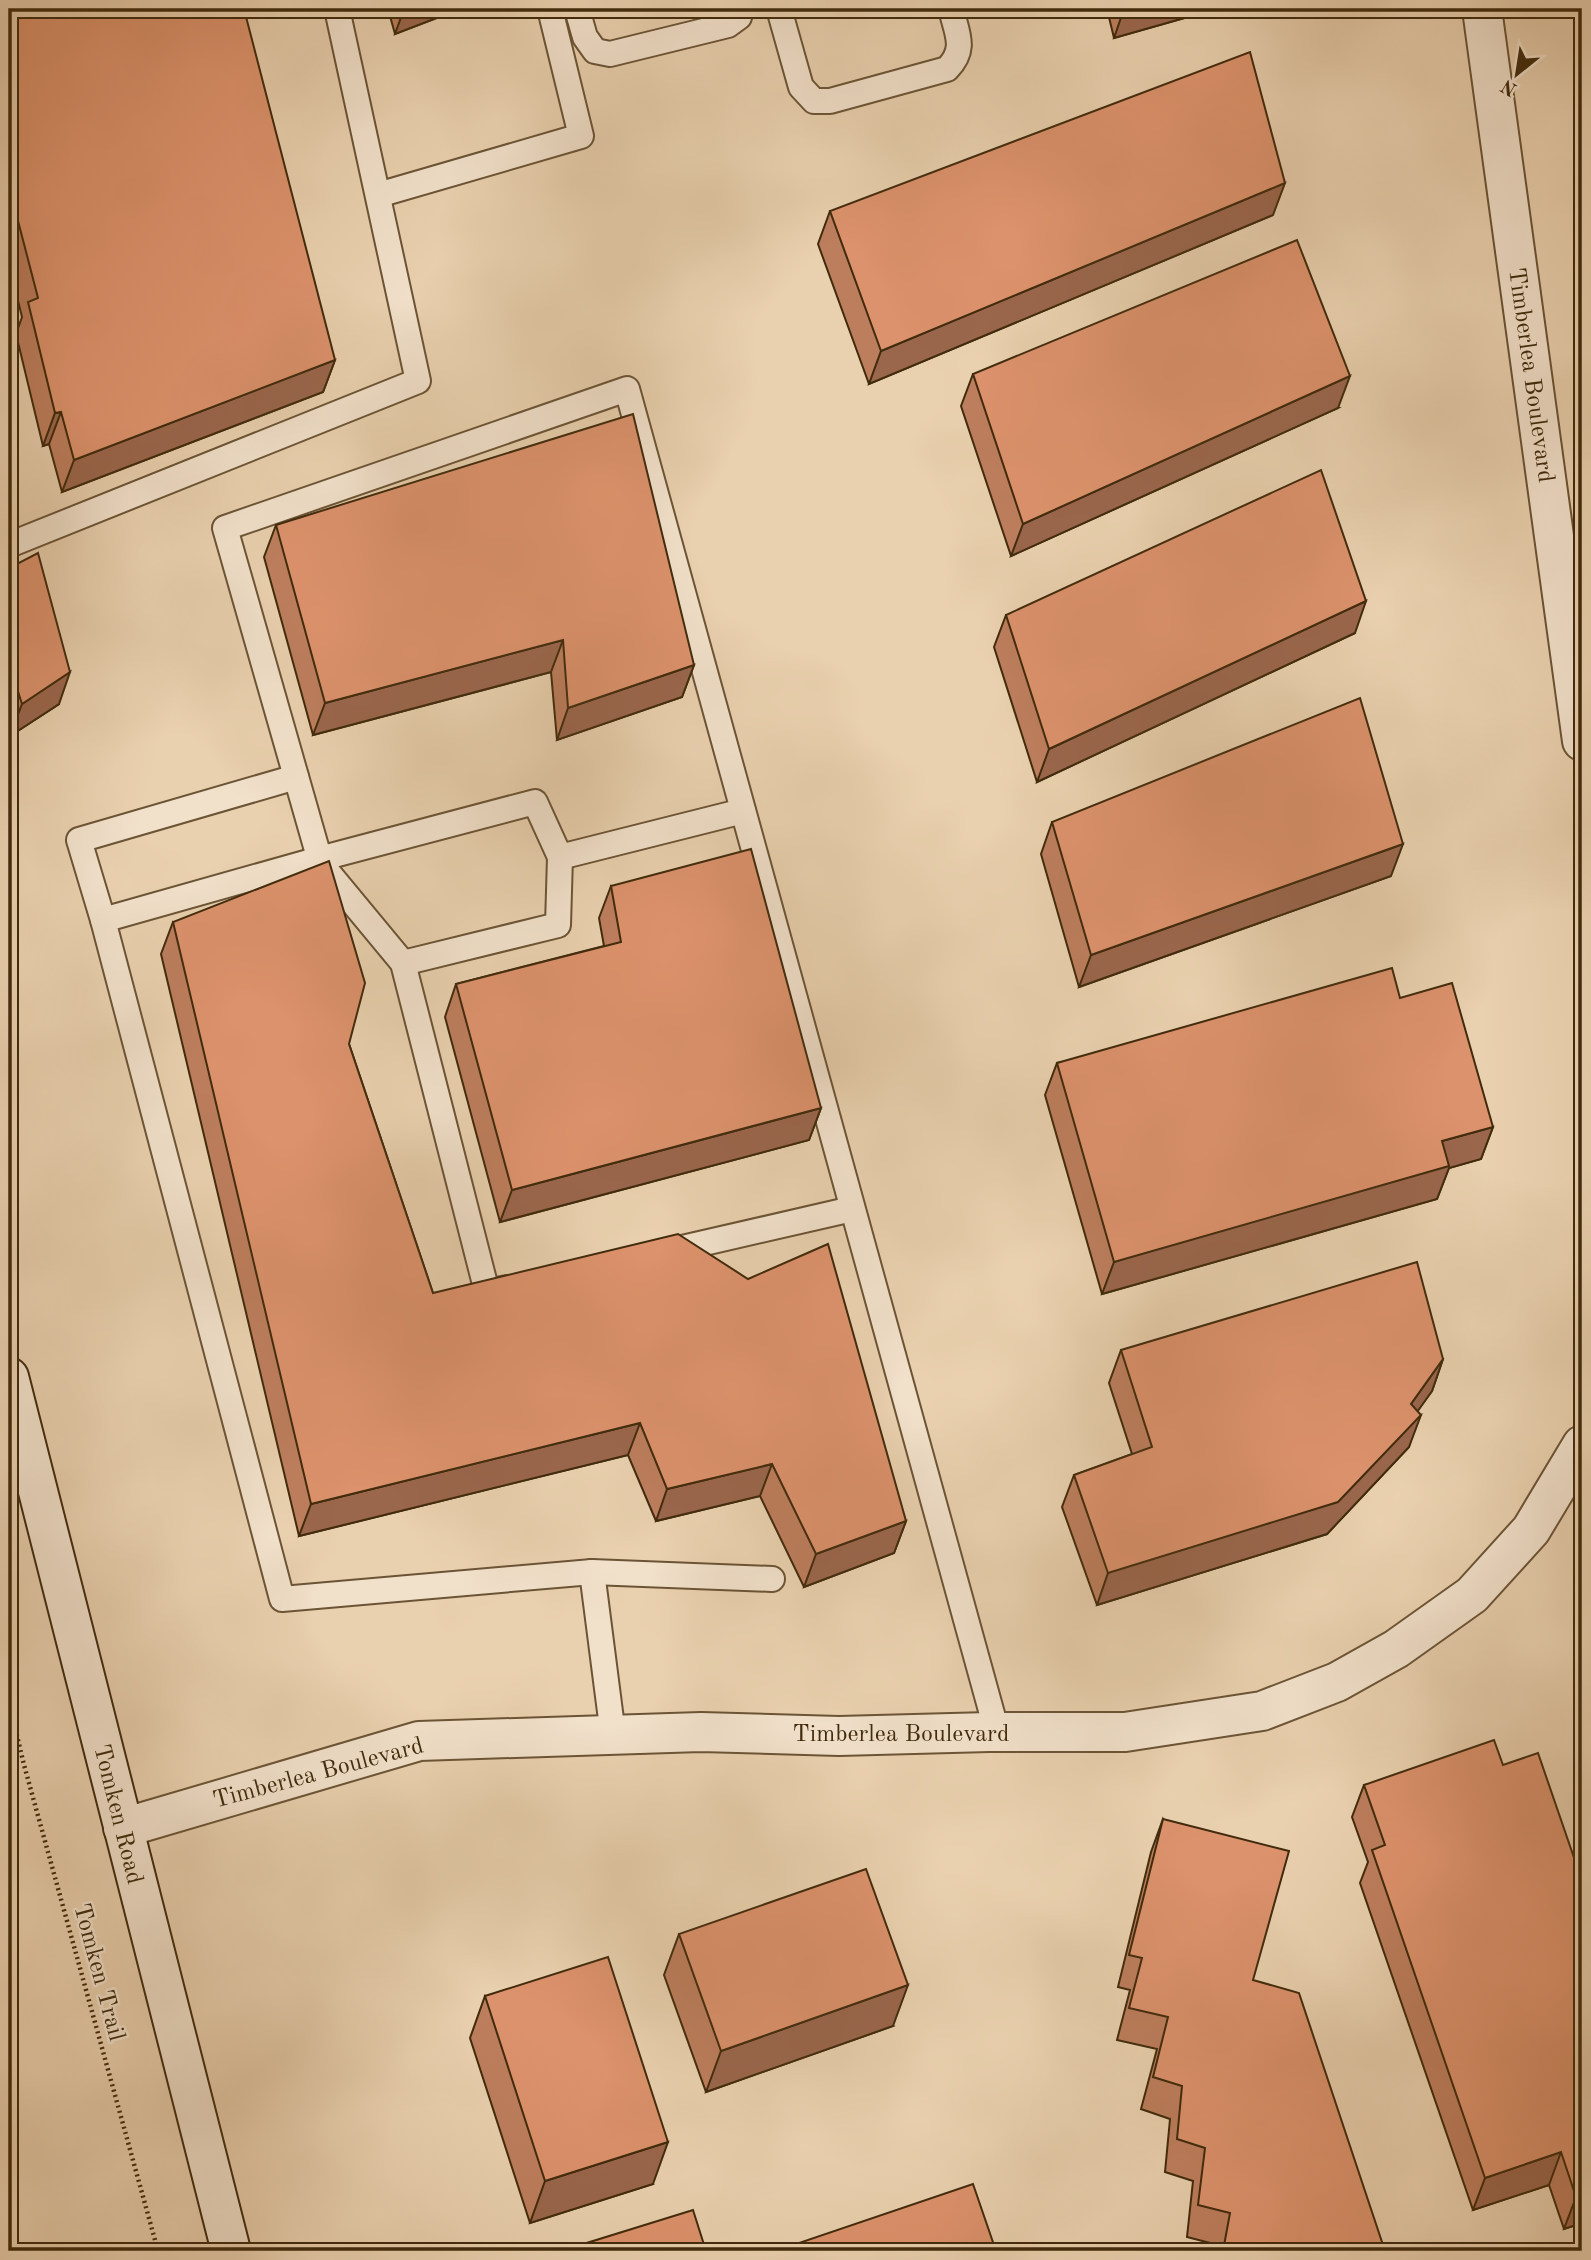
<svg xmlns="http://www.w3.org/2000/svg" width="1591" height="2260" viewBox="0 0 1591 2260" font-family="'Old Standard TT',serif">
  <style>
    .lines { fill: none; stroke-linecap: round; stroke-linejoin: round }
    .service-casing { stroke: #6b5435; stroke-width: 28 }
    .minor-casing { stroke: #6b5435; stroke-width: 42 }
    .secondary-casing { stroke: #412b0d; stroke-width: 42 }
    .path { stroke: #412b0d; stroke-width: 4.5; stroke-dasharray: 2 3.5; stroke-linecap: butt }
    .service { stroke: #f1e0ca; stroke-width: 24 }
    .minor { stroke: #f1e0ca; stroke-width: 38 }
    .secondary { stroke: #f1e0ca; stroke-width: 38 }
    .wall { fill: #bd7e5d; stroke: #412b0d; stroke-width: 2 }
    .shaded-wall { fill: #9a664c; stroke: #412b0d; stroke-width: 2 }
    .building { fill: #dc926c; stroke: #412b0d; stroke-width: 2 }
    .labels { text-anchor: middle; stroke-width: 5; stroke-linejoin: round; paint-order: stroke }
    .street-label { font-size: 24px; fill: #412b0d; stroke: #f1e0ca }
  </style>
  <rect width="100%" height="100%" fill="#e9d0ae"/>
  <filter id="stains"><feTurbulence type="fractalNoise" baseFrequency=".00286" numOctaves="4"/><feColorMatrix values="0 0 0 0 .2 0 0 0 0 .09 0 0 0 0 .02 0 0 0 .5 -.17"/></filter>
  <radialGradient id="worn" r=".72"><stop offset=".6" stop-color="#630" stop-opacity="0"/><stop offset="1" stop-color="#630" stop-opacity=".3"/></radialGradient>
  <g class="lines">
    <g class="service-casing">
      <g id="service">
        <polyline points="577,9 585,37 595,51 610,54 728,25 739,17 741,9"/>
        <path d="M779 9 801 87 814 101H830L947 69C967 49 957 34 951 9"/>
        <polyline points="378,195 581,136 550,9"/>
        <polyline points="9,545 418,381 337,9"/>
        <polyline points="743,811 560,857 535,802 319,859 103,920 282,1599 592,1572 772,1579"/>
        <polyline points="103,920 79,840 296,777"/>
        <polyline points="403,963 558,925 560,857"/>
        <polyline points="665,1252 852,1209"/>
        <polyline points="507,1288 487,1292 403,963 321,864 225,528 627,389 997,1732"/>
        <polyline points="592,1572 613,1735"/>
      </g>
    </g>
    <g class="minor-casing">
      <g id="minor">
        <polyline points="1482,9 1582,741"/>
        <polyline points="123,1828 419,1741 701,1732 839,1736 989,1732 1125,1732 1262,1711 1337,1682 1396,1649 1472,1595 1531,1530 1582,1445"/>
      </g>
    </g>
    <g class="secondary-casing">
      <polyline id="secondary" points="9,1377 231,2251"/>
    </g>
    <polyline class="path" points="9,1702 24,1765 158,2251"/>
    <use href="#service" class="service"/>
    <use href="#minor" class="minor"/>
    <use href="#secondary" class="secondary"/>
  </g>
  <g class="wall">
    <polygon points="9,9 335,360 323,392 62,492 49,444 43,446 16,334 22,317 9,264"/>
    <polygon points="388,9 460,9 395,34"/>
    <polygon points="1107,9 1216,9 1114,38"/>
    <polygon points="830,211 1273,215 869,384 818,244"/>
    <polygon points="973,374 1338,408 1011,556 961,406"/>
    <polygon points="276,525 694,665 682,697 557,740 551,672 313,735 264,557"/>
    <polygon points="9,568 59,704 10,736 9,732"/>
    <polygon points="1006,615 1355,633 1037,782 994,647"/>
    <polygon points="1052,822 1391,876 1079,987 1041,854"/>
    <polygon points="611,886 821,1108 809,1140 500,1222 445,1017 456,984 604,946 599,918"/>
    <polygon points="173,922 349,1044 433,1293 906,1521 894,1553 804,1587 760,1496 656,1521 628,1455 299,1536 161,954"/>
    <polygon points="1400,998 1493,1127 1481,1159 1449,1168 1437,1199 1102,1294 1045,1095 1057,1063"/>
    <polygon points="1121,1350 1443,1359 1432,1391 1417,1411 1409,1447 1327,1534 1097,1605 1062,1507 1074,1475 1132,1454 1109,1383"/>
    <polygon points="1503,1765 1582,1881 1582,2223 1564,2229 1549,2185 1473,2210 1360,1883 1368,1862 1352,1817 1364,1785"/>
    <polygon points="1163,1819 1253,1980 1385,2251 1217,2251 1218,2245 1187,2237 1193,2181 1165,2172 1170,2119 1141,2109 1157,2049 1117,2040 1130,1990 1118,1987 1151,1852"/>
    <polygon points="679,1934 893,2026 706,2092 664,1975"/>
    <polygon points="485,1996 653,2184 530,2223 470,2038"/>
  </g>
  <g class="shaded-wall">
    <polygon points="404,9 460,9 395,34"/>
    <polygon points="1124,9 1216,9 1114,38"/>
    <polygon points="1285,183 1273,215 869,384 881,351"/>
    <polygon points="335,360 323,392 62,492 74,460"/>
    <polygon points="1350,376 1338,408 1011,556 1023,524"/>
    <polygon points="61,412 49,444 43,446 55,413"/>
    <polygon points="1366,601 1355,633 1037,782 1049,749"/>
    <polygon points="563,640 551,672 313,735 325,703"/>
    <polygon points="694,665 682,697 557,740 568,708"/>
    <polygon points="70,672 59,704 10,736 22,704"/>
    <polygon points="1403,844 1391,876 1079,987 1091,955"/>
    <polygon points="821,1108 809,1140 500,1222 512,1190"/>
    <polygon points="1493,1127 1481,1159 1449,1168 1437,1199 1102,1294 1114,1262 1442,1141"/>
    <polygon points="1443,1359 1432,1391 1400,1436 1411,1404"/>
    <polygon points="1421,1415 1409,1447 1327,1534 1097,1605 1108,1573"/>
    <polygon points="640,1423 628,1455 299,1536 311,1504"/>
    <polygon points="772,1464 760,1496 656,1521 667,1489"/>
    <polygon points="906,1521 894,1553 804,1587 816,1554"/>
    <polygon points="908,1985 893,2026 706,2092 721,2051"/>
    <polygon points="668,2142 653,2184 530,2223 545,2181"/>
    <polygon points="1561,2152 1549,2185 1473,2210 1485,2178"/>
    <polygon points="1582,2195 1582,2223 1564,2229 1576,2197"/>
  </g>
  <g class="building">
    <polygon points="9,9 244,9 335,360 74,460 61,412 55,413 28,302 38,298 9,186"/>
    <polygon points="1250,52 1285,183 881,351 830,211"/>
    <polygon points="1297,240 1350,376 1023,524 973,374"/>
    <polygon points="633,414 694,665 568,708 563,640 325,703 276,525"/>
    <polygon points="1321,470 1366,601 1049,749 1006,615"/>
    <polygon points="38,553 70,672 22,704 9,663 9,568"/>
    <polygon points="1360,698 1403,844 1091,955 1052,822"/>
    <polygon points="751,849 821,1108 512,1190 456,984 621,942 611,886"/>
    <polygon points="329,861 365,983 349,1044 433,1293 678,1234 748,1279 828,1244 906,1521 816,1554 772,1464 667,1489 640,1423 311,1504 173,922"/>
    <polygon points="1392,968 1400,998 1452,983 1493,1127 1442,1141 1449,1166 1114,1262 1057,1063"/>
    <polygon points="1417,1262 1443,1359 1411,1404 1421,1415 1338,1502 1108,1573 1074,1475 1152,1447 1121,1350"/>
    <polygon points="1494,1740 1503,1765 1538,1753 1582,1881 1582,2195 1576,2197 1561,2152 1485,2178 1372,1850 1385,1845 1364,1785"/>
    <polygon points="1163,1819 1289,1851 1253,1980 1299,1993 1385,2251 1223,2251 1230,2213 1198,2205 1205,2148 1177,2139 1182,2086 1153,2077 1168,2017 1129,2008 1142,1958 1129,1955"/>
    <polygon points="866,1869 908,1985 721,2051 679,1934"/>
    <polygon points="608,1957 668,2142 545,2181 485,1996"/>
    <polygon points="973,2184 996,2251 792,2251 790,2246"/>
    <polygon points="693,2210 706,2251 579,2251 577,2246"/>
  </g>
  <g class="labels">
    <g class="street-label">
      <text transform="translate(1532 375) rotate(82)" y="8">Timberlea Boulevard</text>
      <text x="901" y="1741">Timberlea Boulevard</text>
      <text transform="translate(318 1772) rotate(-15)" y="8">Timberlea Boulevard</text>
      <text transform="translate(119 1814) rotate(76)" y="8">Tomken Road</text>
      <text transform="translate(100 1972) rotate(75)" y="8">Tomken Trail</text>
    </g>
  </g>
  <rect width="1591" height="2260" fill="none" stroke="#e9d0ae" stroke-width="35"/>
  <rect x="10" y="10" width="1570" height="2239" fill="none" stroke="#412b0d" stroke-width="3.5"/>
  <rect x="18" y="18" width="1556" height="2225" fill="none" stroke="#412b0d" stroke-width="2"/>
  <g transform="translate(1517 74) rotate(210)" stroke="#f1e0ca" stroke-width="5" paint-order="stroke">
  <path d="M0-5L12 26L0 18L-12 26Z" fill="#412b0d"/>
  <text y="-10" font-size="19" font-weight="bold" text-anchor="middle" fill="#412b0d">N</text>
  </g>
  <rect width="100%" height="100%" filter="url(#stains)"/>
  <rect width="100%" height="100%" fill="url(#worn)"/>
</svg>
